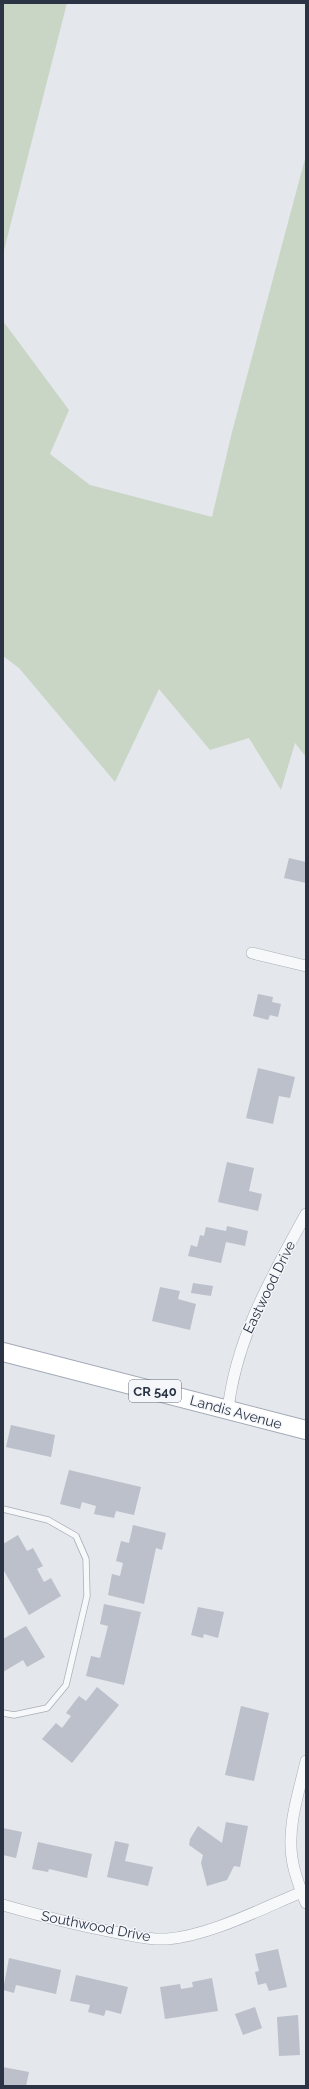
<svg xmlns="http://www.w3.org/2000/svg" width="309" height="2089" viewBox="0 0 309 2089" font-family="Raleway,sans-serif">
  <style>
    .green { fill: #c9d6c5 }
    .building { fill: #bbc0ca }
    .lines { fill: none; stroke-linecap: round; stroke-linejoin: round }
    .lane-casing { stroke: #a9aeb7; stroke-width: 7 }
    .street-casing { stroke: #a9aeb7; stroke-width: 12 }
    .primary-casing { stroke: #a3abb8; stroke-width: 20 }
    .lane { stroke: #f7f8fa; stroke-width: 5.5 }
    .street { stroke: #f7f8fa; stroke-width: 11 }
    .primary { stroke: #fff; stroke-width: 18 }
    .labels { text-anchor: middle; stroke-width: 3; stroke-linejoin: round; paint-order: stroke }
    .shield { fill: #f4f6f9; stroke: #676e7b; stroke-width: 1 }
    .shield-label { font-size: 13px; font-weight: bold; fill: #2b3445 }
    .street-label { font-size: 14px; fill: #2b3445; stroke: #f4f6f9 }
  </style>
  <rect width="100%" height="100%" fill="#e4e7ec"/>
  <g class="green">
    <polygon points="3,3 67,3 3,254"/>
    <polygon points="306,155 306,757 295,743 281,790 249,738 210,750 159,689 115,782 19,668 3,656 3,321 69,410 50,454 90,485 212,517 232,432"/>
  </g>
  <g class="building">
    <polygon points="289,858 306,862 306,883 284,878"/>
    <polygon points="258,994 273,997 272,1002 281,1004 278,1017 270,1015 268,1020 253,1016"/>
    <polygon points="258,1068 295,1077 290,1098 279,1096 273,1124 246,1118"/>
    <polygon points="227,1162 254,1168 249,1191 262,1194 258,1211 218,1202"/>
    <polygon points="227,1226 248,1231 245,1246 226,1242 221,1263 188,1256 191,1245 197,1247 200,1235 204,1236 206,1227 226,1231"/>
    <polygon points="193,1283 213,1286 211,1296 191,1293"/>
    <polygon points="160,1287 180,1291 178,1299 196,1304 190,1330 152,1321"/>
    <polygon points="11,1425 55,1435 51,1457 6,1447"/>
    <polygon points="69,1470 141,1487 134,1515 116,1511 114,1518 94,1514 96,1506 82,1502 80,1509 60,1504"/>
    <polygon points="133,1525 166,1533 162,1550 156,1548 144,1604 108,1595 112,1574 120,1576 123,1563 116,1561 121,1541 129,1543"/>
    <polygon points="18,1535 27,1551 33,1548 43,1566 37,1569 44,1582 51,1578 61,1596 29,1615 3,1569 3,1544"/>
    <polygon points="104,1604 141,1612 124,1685 86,1676 91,1656 100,1658 108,1626 100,1624"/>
    <polygon points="198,1607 224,1612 218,1638 204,1634 203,1638 191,1635"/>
    <polygon points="26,1626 45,1657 27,1667 23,1660 3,1672 3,1639"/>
    <polygon points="97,1687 119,1705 72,1763 42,1739 56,1723 62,1728 71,1716 66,1713 79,1696 86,1701"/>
    <polygon points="241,1706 269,1713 254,1781 225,1775"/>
    <polygon points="226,1822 248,1826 240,1867 234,1866 227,1880 207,1886 201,1863 203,1855 189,1845 190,1839 198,1826 222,1843"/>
    <polygon points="3,1828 22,1832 16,1858 3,1855"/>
    <polygon points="115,1841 129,1844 125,1861 153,1867 148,1886 107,1877"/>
    <polygon points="38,1842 92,1854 87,1878 49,1869 48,1872 32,1869"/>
    <polygon points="278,1949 287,1987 269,1991 266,1983 258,1985 255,1972 259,1971 255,1954"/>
    <polygon points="9,1958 61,1970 56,1994 16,1985 14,1993 3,1990"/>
    <polygon points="76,1975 128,1987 121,2014 106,2010 104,2016 88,2012 90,2005 70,2001"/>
    <polygon points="212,1978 218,2011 165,2019 160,1987 180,1984 181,1989 193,1987 192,1982"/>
    <polygon points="255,2007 262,2028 243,2035 235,2014"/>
    <polygon points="298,2015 300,2055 279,2056 277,2017"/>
    <polygon points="3,2067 29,2072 26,2086 3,2086"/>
  </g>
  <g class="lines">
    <g class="lane-casing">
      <polyline id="lane" points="3,1509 48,1520 76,1536 86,1559 87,1596 66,1685 47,1708 14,1715 3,1713"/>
    </g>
    <g class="street-casing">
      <g id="street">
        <polyline points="252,953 306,966"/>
        <path d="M228 1410C236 1338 272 1276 306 1214"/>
        <path d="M306 1761C299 1792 287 1826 292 1858 294 1874 300 1888 306 1903"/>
        <path d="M3 1905C41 1916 80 1926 119 1933 134 1936 151 1940 167 1939 209 1936 263 1908 302 1892"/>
      </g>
    </g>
    <g class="primary-casing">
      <polyline id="primary" points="3,1352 306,1430"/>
    </g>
    <use href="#lane" class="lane"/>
    <use href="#street" class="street"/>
    <use href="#primary" class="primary"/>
  </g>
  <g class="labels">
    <rect class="shield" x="129" y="1380" width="52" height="22" rx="3"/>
    <g class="shield-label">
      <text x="155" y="1396">CR 540</text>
    </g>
    <g class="street-label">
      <text transform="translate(269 1287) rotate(-64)" y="5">Eastwood Drive</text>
      <text transform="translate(236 1412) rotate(15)" y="5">Landis Avenue</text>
      <text transform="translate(96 1926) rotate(11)" y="5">Southwood Drive</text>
    </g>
  </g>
  <rect width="309" height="2089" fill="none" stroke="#2b3445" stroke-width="8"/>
</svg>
